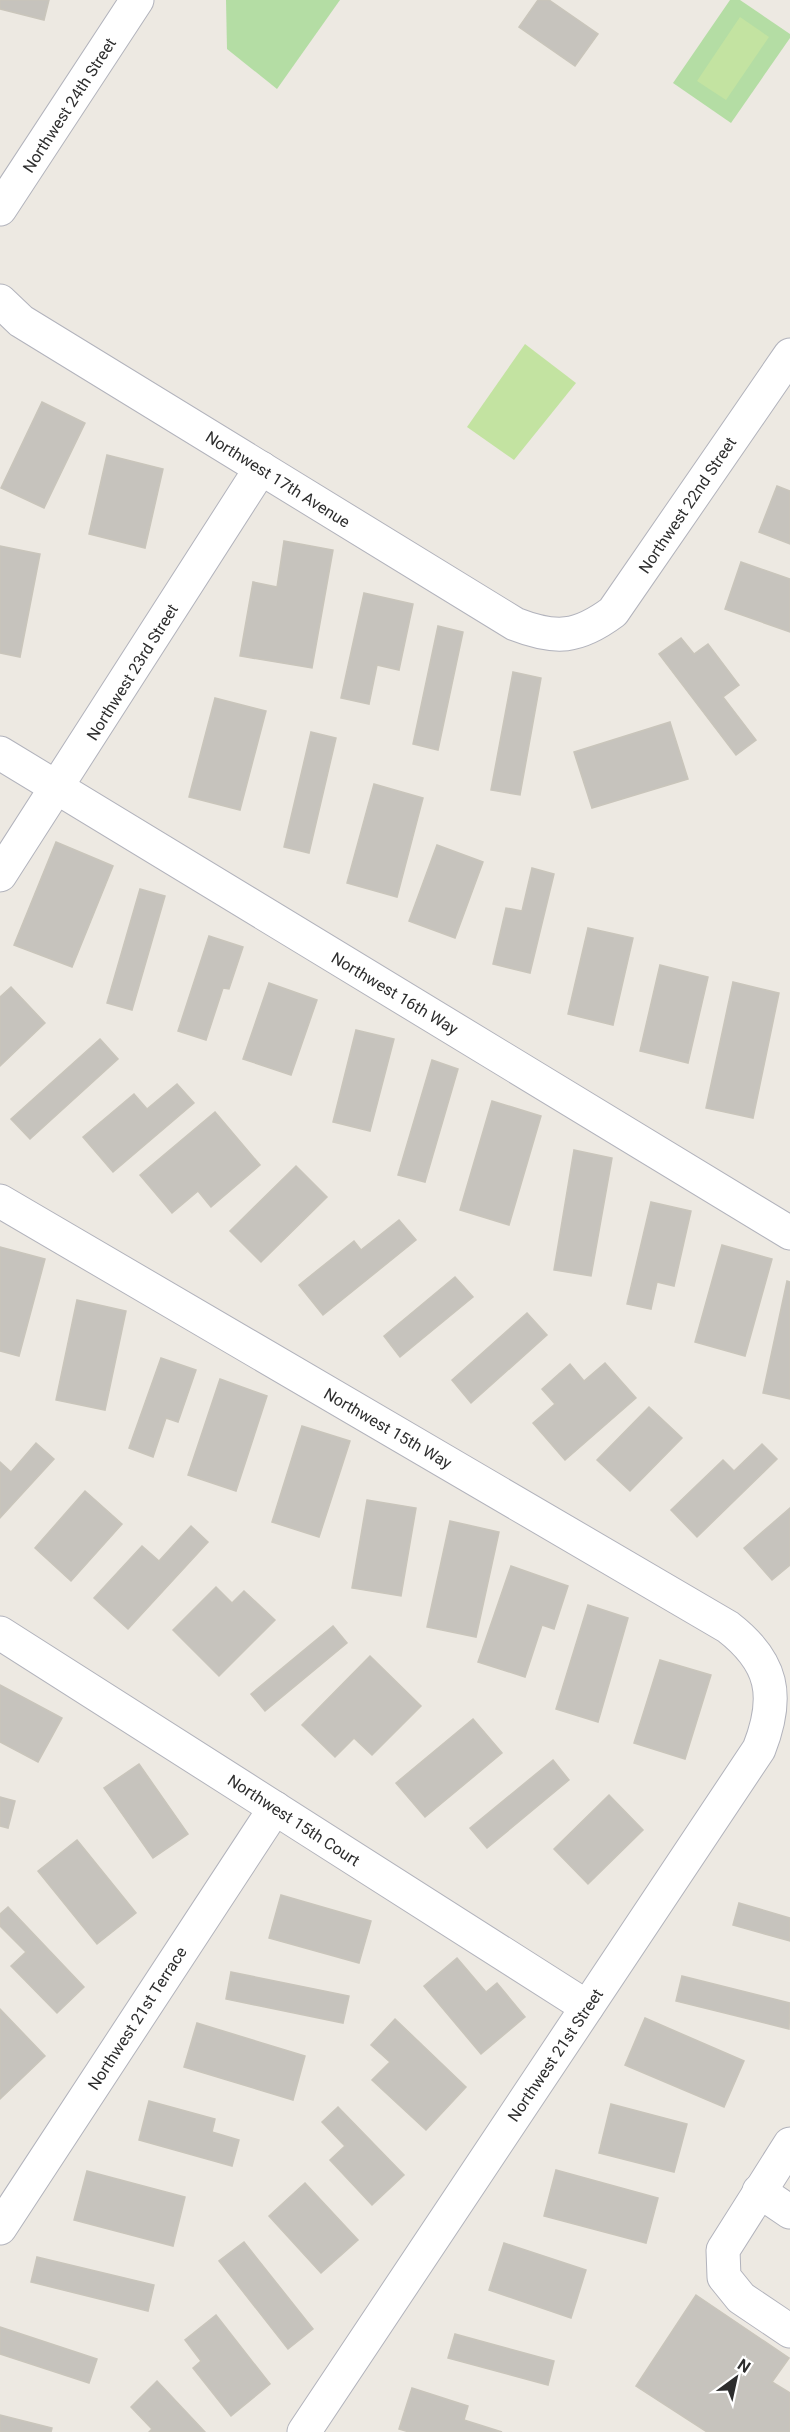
<svg xmlns="http://www.w3.org/2000/svg" width="790" height="2432" viewBox="0 0 790 2432" font-family="Roboto,sans-serif">
  <style>
    .green { fill: #b4dda4 }
    .pitch { fill: #c3e3a1 }
    .building { fill: #c6c3bd; stroke: #c9c5bb; stroke-width: 1.5 }
    .lines { fill: none; stroke-linecap: round; stroke-linejoin: round }
    .street-casing { stroke: #b2b3bc; stroke-width: 35 }
    .street { stroke: #fff; stroke-width: 33 }
    .labels { text-anchor: middle; stroke-width: 5; stroke-linejoin: round; paint-order: stroke }
    .street-label { font-size: 16px; fill: #2d2d2d; stroke: #fff }
  </style>
  <rect width="100%" height="100%" fill="#ede9e2"/>
  <g class="green">
    <polygon points="226,0 340,0 277,89 227,49"/>
    <polygon points="730,0 740,0 790,34 790,38 731,123 673,83"/>
  </g>
  <g class="pitch">
    <polygon points="740,17 769,37 726,100 697,81"/>
    <polygon points="525,344 576,383 514,460 467,427"/>
  </g>
  <g class="building">
    <polygon points="0,0 49,0 44,20 0,9"/>
    <polygon points="538,0 549,0 598,34 575,66 519,27"/>
    <polygon points="42,402 85,423 44,508 1,488"/>
    <polygon points="107,455 163,469 145,548 89,534"/>
    <polygon points="777,486 790,491 790,544 759,532"/>
    <polygon points="284,541 333,550 312,668 240,656 253,582 277,587"/>
    <polygon points="0,546 40,554 20,657 0,653"/>
    <polygon points="741,562 790,579 790,632 725,609"/>
    <polygon points="364,593 413,604 399,670 377,665 369,704 341,698"/>
    <polygon points="438,626 463,632 438,750 413,744"/>
    <polygon points="681,638 694,654 708,644 739,685 723,697 756,740 736,755 659,654"/>
    <polygon points="513,672 541,678 520,795 491,790"/>
    <polygon points="215,698 266,711 240,810 189,797"/>
    <polygon points="670,722 688,779 592,808 574,752"/>
    <polygon points="311,732 336,738 309,853 284,847"/>
    <polygon points="374,784 423,798 397,897 347,883"/>
    <polygon points="56,842 113,866 72,967 14,945"/>
    <polygon points="437,845 483,862 455,938 409,921"/>
    <polygon points="532,868 554,874 530,973 493,964 506,908 522,911"/>
    <polygon points="140,889 165,896 132,1010 107,1003"/>
    <polygon points="588,928 633,938 613,1025 568,1014"/>
    <polygon points="209,936 243,947 229,989 223,988 206,1040 178,1031"/>
    <polygon points="660,965 708,977 688,1063 640,1051"/>
    <polygon points="733,982 779,993 753,1118 706,1108"/>
    <polygon points="269,983 317,1000 291,1075 243,1059"/>
    <polygon points="11,987 45,1023 0,1066 0,997"/>
    <polygon points="356,1030 394,1039 370,1131 333,1122"/>
    <polygon points="100,1039 118,1059 30,1139 11,1119"/>
    <polygon points="432,1060 458,1069 425,1182 398,1175"/>
    <polygon points="177,1084 194,1103 113,1172 83,1137 134,1094 147,1109"/>
    <polygon points="492,1101 541,1116 509,1225 460,1210"/>
    <polygon points="215,1112 260,1165 211,1207 198,1191 172,1213 140,1175"/>
    <polygon points="574,1150 612,1158 591,1276 554,1270"/>
    <polygon points="296,1166 327,1197 261,1262 230,1231"/>
    <polygon points="651,1202 691,1211 674,1286 657,1282 651,1309 627,1304"/>
    <polygon points="399,1220 416,1240 323,1315 299,1285 354,1241 361,1250"/>
    <polygon points="722,1245 772,1259 745,1356 695,1342"/>
    <polygon points="0,1247 45,1259 19,1356 0,1351"/>
    <polygon points="455,1277 473,1297 400,1357 384,1336"/>
    <polygon points="787,1281 790,1282 790,1399 763,1393"/>
    <polygon points="77,1300 126,1311 105,1410 56,1400"/>
    <polygon points="527,1313 547,1335 471,1403 452,1380"/>
    <polygon points="161,1358 196,1370 178,1422 166,1418 153,1457 129,1448"/>
    <polygon points="605,1363 636,1398 565,1460 533,1423 555,1404 542,1389 570,1364 584,1381"/>
    <polygon points="220,1379 267,1396 236,1491 188,1475"/>
    <polygon points="649,1407 682,1438 630,1491 597,1460"/>
    <polygon points="302,1426 350,1441 319,1537 272,1522"/>
    <polygon points="36,1443 54,1459 0,1518 0,1462 11,1472"/>
    <polygon points="762,1444 777,1459 697,1537 671,1510 723,1460 734,1471"/>
    <polygon points="85,1491 122,1524 71,1581 35,1548"/>
    <polygon points="367,1500 416,1508 401,1596 352,1588"/>
    <polygon points="790,1508 790,1565 772,1580 744,1548"/>
    <polygon points="450,1521 499,1532 476,1637 427,1627"/>
    <polygon points="191,1526 208,1542 128,1629 94,1598 142,1546 159,1561"/>
    <polygon points="511,1566 568,1586 554,1629 542,1625 525,1677 478,1662"/>
    <polygon points="216,1587 232,1603 244,1591 275,1620 219,1676 173,1630"/>
    <polygon points="588,1605 628,1618 598,1722 556,1709"/>
    <polygon points="333,1626 347,1643 265,1711 251,1694"/>
    <polygon points="370,1656 421,1706 372,1755 354,1738 335,1757 302,1725"/>
    <polygon points="660,1660 711,1675 685,1759 634,1743"/>
    <polygon points="0,1685 62,1718 38,1762 0,1742"/>
    <polygon points="473,1719 502,1753 425,1817 396,1783"/>
    <polygon points="553,1760 569,1780 487,1848 470,1828"/>
    <polygon points="139,1764 188,1834 153,1858 104,1788"/>
    <polygon points="609,1795 643,1830 588,1884 554,1849"/>
    <polygon points="0,1797 15,1801 8,1828 0,1826"/>
    <polygon points="77,1840 136,1913 97,1944 38,1871"/>
    <polygon points="281,1895 371,1921 359,1963 269,1938"/>
    <polygon points="739,1903 790,1918 790,1941 733,1925"/>
    <polygon points="8,1907 84,1987 57,2013 11,1966 26,1952 0,1926 0,1914"/>
    <polygon points="457,1958 486,1992 497,1983 525,2017 481,2054 424,1986"/>
    <polygon points="231,1972 349,1996 343,2023 226,1999"/>
    <polygon points="682,1976 790,2003 789,2029 676,2001"/>
    <polygon points="0,2009 45,2056 0,2099"/>
    <polygon points="645,2018 744,2061 724,2107 625,2065"/>
    <polygon points="395,2019 466,2087 426,2130 372,2080 390,2062 371,2045"/>
    <polygon points="197,2023 305,2056 293,2100 184,2067"/>
    <polygon points="149,2101 215,2119 212,2132 239,2140 232,2166 139,2140"/>
    <polygon points="611,2104 687,2124 674,2172 599,2153"/>
    <polygon points="338,2107 404,2175 372,2205 330,2160 345,2146 322,2122"/>
    <polygon points="556,2170 658,2198 646,2243 544,2216"/>
    <polygon points="87,2171 185,2197 173,2246 74,2220"/>
    <polygon points="305,2183 358,2240 321,2273 269,2216"/>
    <polygon points="244,2242 313,2329 288,2349 219,2261"/>
    <polygon points="504,2243 586,2270 571,2318 489,2290"/>
    <polygon points="37,2257 154,2285 148,2311 31,2282"/>
    <polygon points="696,2295 789,2358 772,2382 790,2393 790,2432 707,2432 636,2386"/>
    <polygon points="216,2315 270,2384 231,2416 193,2368 201,2361 185,2340"/>
    <polygon points="0,2327 97,2359 89,2383 0,2354"/>
    <polygon points="455,2334 554,2361 548,2385 448,2358"/>
    <polygon points="157,2381 205,2432 149,2432 152,2429 131,2407"/>
    <polygon points="412,2388 468,2406 464,2420 502,2432 409,2432 399,2429"/>
    <polygon points="0,2415 52,2428 51,2432 0,2432"/>
  </g>
  <g class="lines">
    <g class="street-casing">
      <g id="street">
        <polyline points="0,209 137,0"/>
        <path d="M0 301 21 321 515 624C556 640 578 638 613 612L790 355"/>
        <polyline points="0,753 790,1233"/>
        <polyline points="0,875 261,468"/>
        <path d="M0 1201 728 1627C773 1662 780 1696 759 1749L304 2432"/>
        <polyline points="0,1633 587,2007"/>
        <polyline points="790,2144 723,2250 724,2277 741,2298 790,2331"/>
        <polyline points="759,2191 790,2212"/>
        <polyline points="0,2228 275,1808"/>
      </g>
    </g>
    <use href="#street" class="street"/>
  </g>
  <g class="labels">
    <g class="street-label">
      <text transform="translate(69 105) rotate(-57)" y="6">Northwest 24th Street</text>
      <text transform="translate(278 479) rotate(32)" y="6">Northwest 17th Avenue</text>
      <text transform="translate(687 505) rotate(-56)" y="6">Northwest 22nd Street</text>
      <text transform="translate(132 672) rotate(-58)" y="6">Northwest 23rd Street</text>
      <text transform="translate(395 993) rotate(31)" y="6">Northwest 16th Way</text>
      <text transform="translate(388 1428) rotate(30)" y="6">Northwest 15th Way</text>
      <text transform="translate(294 1820) rotate(33)" y="6">Northwest 15th Court</text>
      <text transform="translate(137 2018) rotate(-57)" y="6">Northwest 21st Terrace</text>
      <text transform="translate(555 2055) rotate(-56)" y="6">Northwest 21st Street</text>
    </g>
  </g>
  <g transform="translate(736 2378) rotate(33)" stroke="#ffffff" stroke-width="4.5" paint-order="stroke">
  <path d="M0-4.5L10 22L0 15L-10 22Z" fill="#2d2d2d"/>
  <text y="-9" font-size="16" font-weight="bold" text-anchor="middle" fill="#2d2d2d">N</text>
  </g>
</svg>
